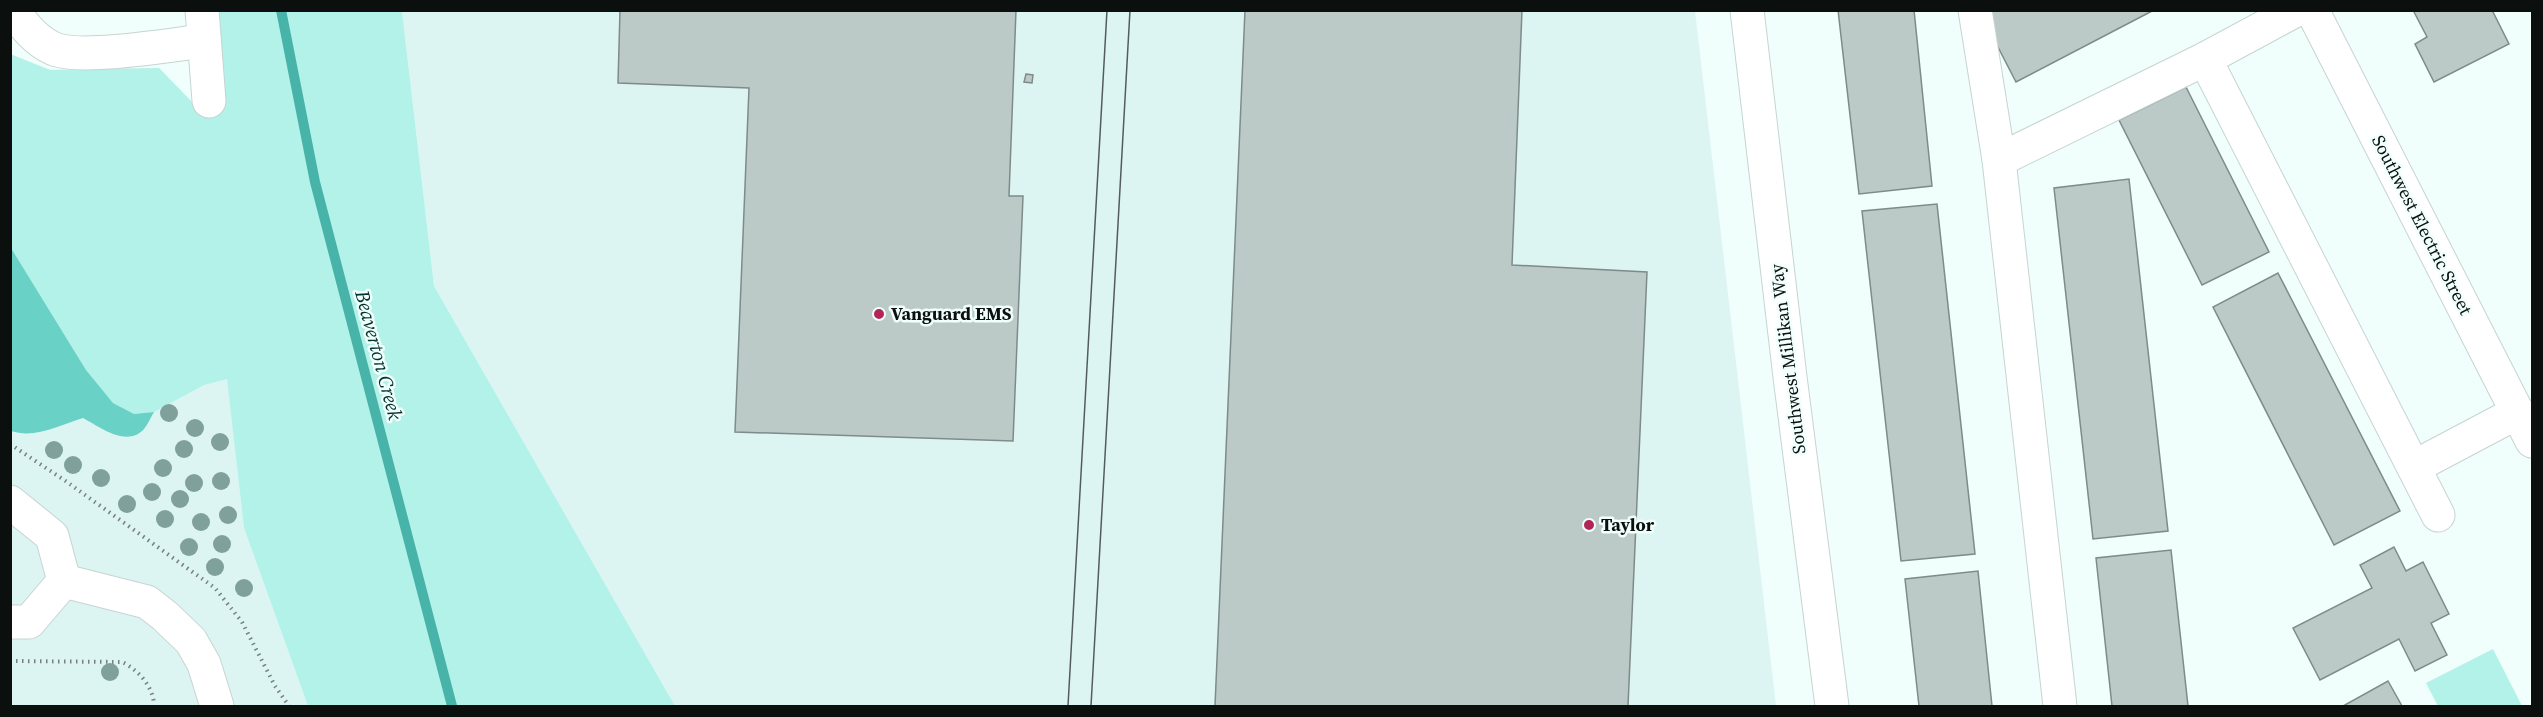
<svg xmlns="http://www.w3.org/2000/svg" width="2543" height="717" viewBox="0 0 2543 717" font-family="'Source Serif 4',serif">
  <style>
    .built { fill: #ddf5f2 }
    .green { fill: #b2f2e9 }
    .forest { fill: #69d1c6 }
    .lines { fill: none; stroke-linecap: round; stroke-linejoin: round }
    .stream { stroke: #48b3a9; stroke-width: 10 }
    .building { fill: #bbc9c7; stroke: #7e8b89; stroke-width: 1.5 }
    .minor-casing { stroke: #c6d4d2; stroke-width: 35 }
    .path { stroke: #77807e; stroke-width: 4; stroke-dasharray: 1.5 4.5; stroke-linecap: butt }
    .minor { stroke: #fff; stroke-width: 33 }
    .tram { stroke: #545c5b; stroke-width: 1.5 }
    .tree { fill: #80a09c }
    .poi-dot { fill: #b42557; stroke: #f0fefc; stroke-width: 2 }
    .labels { text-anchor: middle; stroke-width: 5; stroke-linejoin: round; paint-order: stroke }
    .street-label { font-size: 18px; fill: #0b100f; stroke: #f0fefc }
    .poi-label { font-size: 18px; font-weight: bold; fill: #0b100f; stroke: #f0fefc; text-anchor: start }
    .water-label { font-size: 20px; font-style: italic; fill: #00322e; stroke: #f0fefc }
  </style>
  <rect width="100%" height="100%" fill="#f0fefc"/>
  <g class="built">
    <polygon points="402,11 1695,11 1776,706 675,706 434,286"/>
    <polygon points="10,54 50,70 159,68 197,108 244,528 308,706 11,706"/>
  </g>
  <g class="green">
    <polygon points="185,11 402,11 434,286 675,706 308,706 244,528 227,379 204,385 154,412 134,414 113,403 86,370 11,248 10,54 50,70 159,68 197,107"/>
    <polygon points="2493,649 2522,706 2438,706 2426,683"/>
  </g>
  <path class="forest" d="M11 248 86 370 113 403 134 414 154 412C151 417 148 424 144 429 127 448 100 427 83 418 60 425 35 439 11 431Z"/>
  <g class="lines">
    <polyline class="stream" points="281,10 315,182 452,706"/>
  </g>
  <g class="building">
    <polygon points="620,10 1016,10 1009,196 1023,196 1013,441 735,432 749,88 618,83"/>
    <polygon points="1245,10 1522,10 1512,265 1647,272 1628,706 1215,706"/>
    <polygon points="1838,10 1914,10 1932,186 1859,194"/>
    <polygon points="1994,10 2154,10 2016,82 1982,16"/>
    <polygon points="2416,10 2492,10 2509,44 2434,82 2415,44 2427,37 2414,12"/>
    <polygon points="1026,74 1033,75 1032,83 1024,82"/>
    <polygon points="2186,87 2269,252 2202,285 2119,120"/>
    <polygon points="2129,179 2168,531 2093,539 2054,188"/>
    <polygon points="1937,204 1975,554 1901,561 1862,211"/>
    <polygon points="2278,273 2400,511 2334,545 2213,307"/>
    <polygon points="2394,547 2406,571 2423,562 2449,614 2431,623 2447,655 2415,671 2399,639 2320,680 2293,628 2372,588 2360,565"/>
    <polygon points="2171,550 2188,706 2112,706 2096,558"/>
    <polygon points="1978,571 1992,706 1919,706 1905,579"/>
    <polygon points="2388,681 2402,706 2343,706"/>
  </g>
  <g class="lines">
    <g class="minor-casing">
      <g id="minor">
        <path d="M13 10C23 25 39 44 57 50 89 59 169 45 204 41"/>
        <polyline points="202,10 209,101"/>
        <polyline points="1747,10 1790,377 1832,706"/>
        <polyline points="1975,10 1999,160 2060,706"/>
        <polyline points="2312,10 2532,441"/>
        <polyline points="2205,59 2438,515"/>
        <polyline points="1999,160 2205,59 2296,10"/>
        <polyline points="2414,467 2518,412"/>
        <polyline points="10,502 52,536 64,581"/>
        <polyline points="64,581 147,602 165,616 191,641 204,664 217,706"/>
        <polyline points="10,622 29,622 64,581"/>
      </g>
    </g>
    <g class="path">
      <polyline points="10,444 67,482 215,588 242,622 275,686 289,706"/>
      <path d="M10 661 122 662C139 670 154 688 154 706"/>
    </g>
    <use href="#minor" class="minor"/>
    <g class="tram">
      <polyline points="1068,706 1107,10"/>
      <polyline points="1091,706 1130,10"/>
    </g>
  </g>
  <g class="tree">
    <circle cx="169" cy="413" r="9"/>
    <circle cx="195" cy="428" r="9"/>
    <circle cx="220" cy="442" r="9"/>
    <circle cx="184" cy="449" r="9"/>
    <circle cx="54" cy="450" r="9"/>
    <circle cx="73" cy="465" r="9"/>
    <circle cx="163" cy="468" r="9"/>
    <circle cx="101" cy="478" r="9"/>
    <circle cx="221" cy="481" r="9"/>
    <circle cx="194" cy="483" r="9"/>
    <circle cx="152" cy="492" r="9"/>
    <circle cx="180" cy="499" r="9"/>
    <circle cx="127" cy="504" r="9"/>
    <circle cx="228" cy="515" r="9"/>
    <circle cx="165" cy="519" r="9"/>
    <circle cx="201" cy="522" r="9"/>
    <circle cx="222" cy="544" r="9"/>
    <circle cx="189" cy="547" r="9"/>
    <circle cx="215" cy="567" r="9"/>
    <circle cx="244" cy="588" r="9"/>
    <circle cx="110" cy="672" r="9"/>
  </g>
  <g class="poi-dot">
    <circle cx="879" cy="314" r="6"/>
    <circle cx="1589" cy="525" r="6"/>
  </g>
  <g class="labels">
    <g class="street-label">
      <text transform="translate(2422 225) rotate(63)" y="6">Southwest Electric Street</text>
      <text transform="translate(1788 359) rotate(-97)" y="6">Southwest Millikan Way</text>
    </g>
    <g class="poi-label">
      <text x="891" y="320">Vanguard EMS</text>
      <text x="1601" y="531">Taylor</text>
    </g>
    <g class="water-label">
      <text transform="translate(379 355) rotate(75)" y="7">Beaverton Creek</text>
    </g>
  </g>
  <rect width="2543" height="717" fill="none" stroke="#0b100f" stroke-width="24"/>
</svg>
